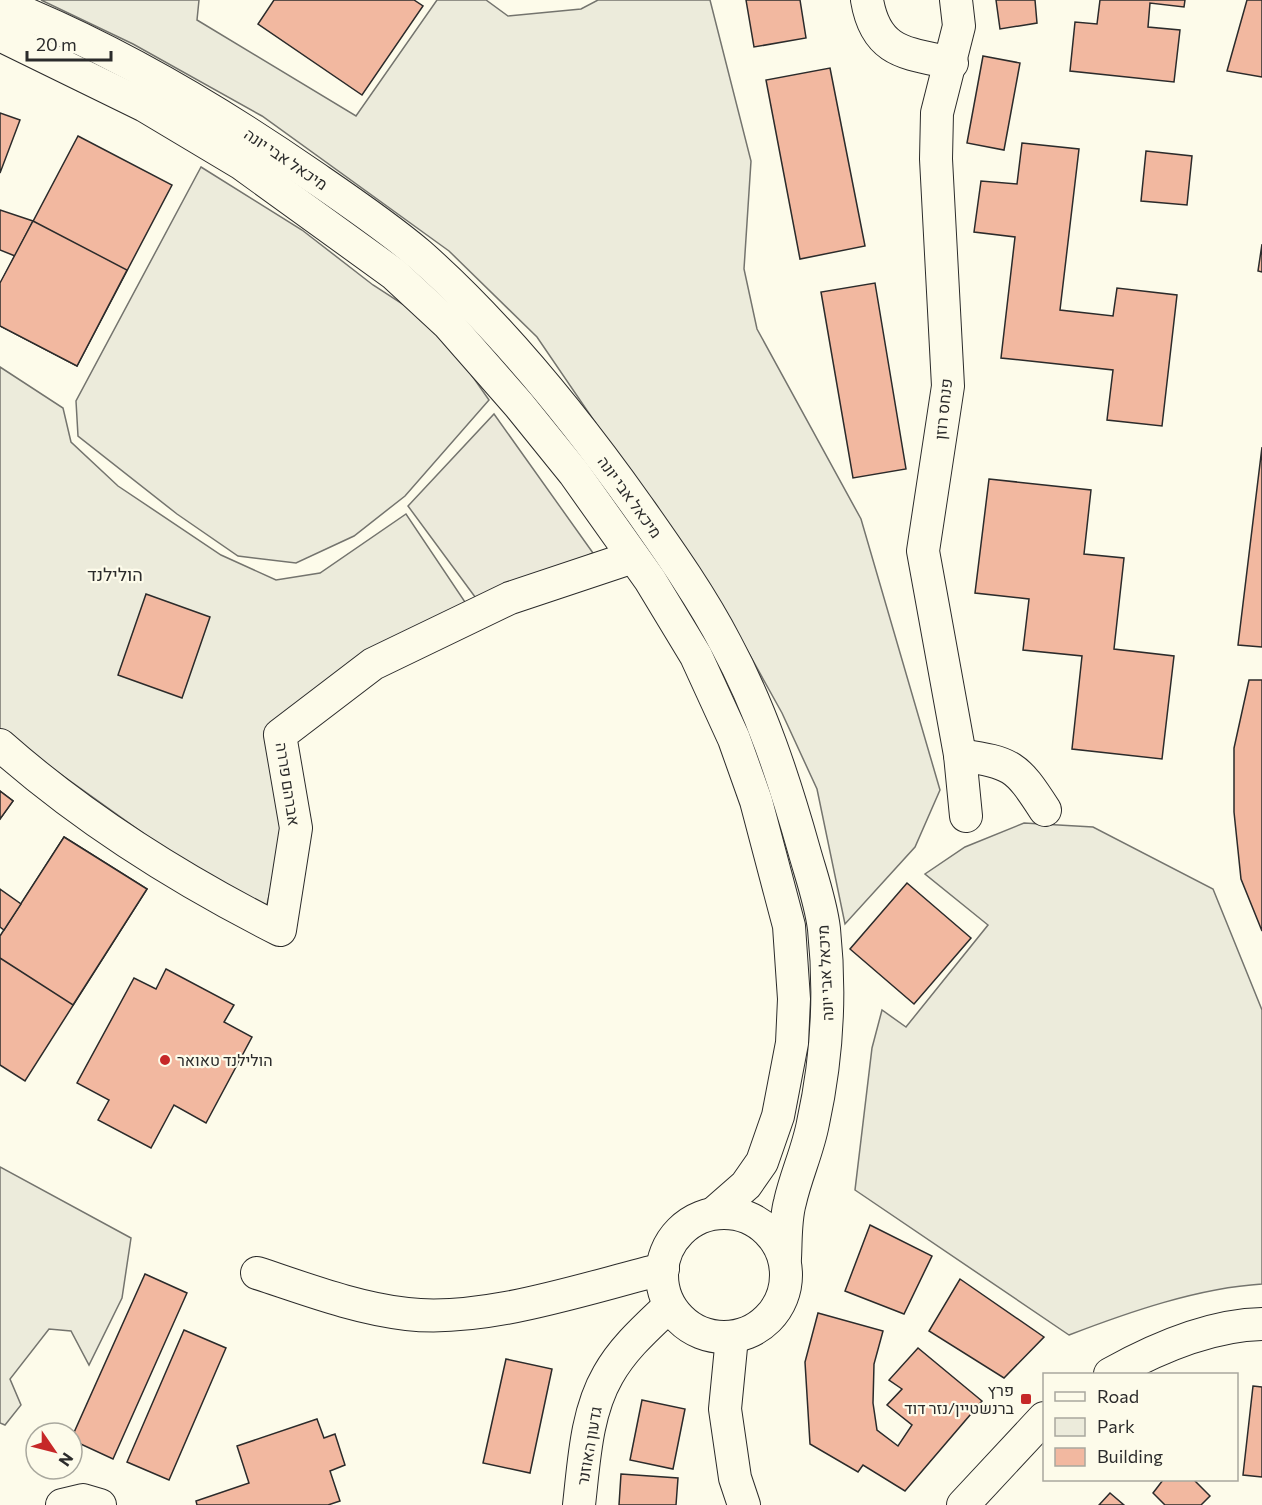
<svg xmlns="http://www.w3.org/2000/svg" width="1262" height="1505" viewBox="0 0 1262 1505" font-family="Commissioner,Heebo,sans-serif">
  <style>
    .green { fill: #ecebdb; stroke: #74746e; stroke-width: 1.5 }
    .parking { fill: #eceadb; stroke: #74746e; stroke-width: 1.5 }
    .building { fill: #f2b8a0; stroke: #2b2b2b; stroke-width: 1.5 }
    .lines { fill: none; stroke-linecap: round; stroke-linejoin: round }
    .minor-casing { stroke: #2b2b2b; stroke-width: 34 }
    .minor { stroke: #fdfbea; stroke-width: 32 }
    .poi-dot { fill: #c62828; stroke: #fdfbea; stroke-width: 2 }
    .labels { text-anchor: middle; stroke-width: 4.5; stroke-linejoin: round; paint-order: stroke }
    .street-label { font-size: 16px; fill: #2b2b2b; stroke: #fdfbea }
    .poi-label { font-size: 16px; fill: #2b2b2b; stroke: #fdfbea; text-anchor: start }
    .neighbourhood-label { font-size: 18px; fill: #2b2b2b; stroke: #fdfbea }
  </style>
  <rect width="100%" height="100%" fill="#fdfbea"/>
  <g class="green">
    <polygon points="41,0 199,0 197,20 356,116 437,0 486,0 508,16 581,9 598,0 710,0 751,161 744,269 757,329 861,519 940,790 915,847 845,924 817,789 782,713 732,623 537,337 449,251 262,116 133,44"/>
    <polygon points="201,167 302,230 373,285 438,327 489,400 405,496 354,536 296,563 238,556 177,514 78,436 76,401"/>
    <polygon points="0,367 63,408 71,442 118,486 221,555 276,580 320,573 406,514 467,605 266,744 282,805 278,857 265,913 164,848 0,731"/>
    <path d="M1024 823 1093 827 1213 889 1262 1010V1284C1198 1288 1129 1312 1069 1335L855 1190 872 1048 882 1010 906 1027 988 925 925 874 965 847Z"/>
    <polygon points="0,1167 131,1238 122,1298 89,1365 71,1331 49,1329 10,1379 21,1405 5,1425 0,1423"/>
  </g>
  <polygon class="parking" points="494,414 593,553 481,605 408,506"/>
  <g class="building">
    <polygon points="274,0 414,0 423,6 362,95 258,24"/>
    <polygon points="746,0 800,0 806,38 754,47"/>
    <polygon points="996,0 1035,0 1037,23 1000,29"/>
    <polygon points="1100,0 1185,0 1184,7 1150,3 1148,27 1180,30 1174,82 1070,71 1075,22 1097,24"/>
    <polygon points="1247,0 1262,0 1262,77 1227,71"/>
    <polygon points="983,56 1020,63 1004,150 967,143"/>
    <polygon points="830,68 865,246 800,259 766,80"/>
    <polygon points="0,113 20,120 0,173"/>
    <polygon points="78,136 172,185 77,366 0,326 0,284"/>
    <polygon points="1022,143 1079,149 1060,310 1113,316 1117,288 1177,295 1162,426 1107,420 1113,370 1001,358 1015,237 974,232 981,181 1017,184"/>
    <polygon points="1146,151 1192,156 1187,205 1141,201"/>
    <polygon points="0,210 33,221 15,256 0,250"/>
    <polygon points="33,221 127,270 77,366 0,326 0,283"/>
    <polygon points="1262,244 1262,272 1258,271"/>
    <polygon points="875,283 906,469 853,478 821,292"/>
    <polygon points="1262,447 1262,647 1238,645"/>
    <polygon points="989,479 1091,490 1084,554 1124,558 1114,649 1174,656 1162,759 1072,749 1082,656 1023,650 1029,599 975,593"/>
    <polygon points="146,594 210,617 182,698 118,675"/>
    <polygon points="1249,680 1262,680 1262,931 1241,879 1234,812 1234,748"/>
    <polygon points="0,791 13,801 0,819"/>
    <polygon points="0,791 13,801 0,819"/>
    <polygon points="64,837 147,889 25,1081 0,1065 0,937"/>
    <polygon points="64,837 147,889 73,1005 0,958 0,936"/>
    <polygon points="907,883 971,938 914,1004 850,949"/>
    <polygon points="0,889 21,904 4,930 0,927"/>
    <polygon points="166,969 234,1005 224,1022 252,1037 206,1123 174,1105 151,1148 98,1120 109,1100 77,1083 134,978 156,989"/>
    <polygon points="870,1225 932,1256 904,1314 845,1291"/>
    <polygon points="145,1274 187,1293 113,1459 72,1440 72,1437"/>
    <polygon points="960,1279 1044,1337 1004,1378 929,1331"/>
    <polygon points="818,1313 883,1331 874,1364 873,1403 877,1430 898,1446 912,1425 887,1405 902,1389 889,1380 918,1348 982,1401 905,1491 863,1465 858,1472 810,1444 805,1362"/>
    <polygon points="184,1330 226,1348 169,1480 127,1462"/>
    <polygon points="506,1359 552,1369 530,1473 483,1463"/>
    <polygon points="1253,1386 1262,1387 1262,1477 1243,1475"/>
    <polygon points="642,1400 685,1409 673,1469 630,1460"/>
    <polygon points="317,1419 324,1438 335,1434 345,1465 330,1471 340,1501 328,1505 197,1505 196,1501 249,1483 237,1446"/>
    <polygon points="621,1474 678,1478 676,1505 619,1505"/>
    <polygon points="1163,1480 1194,1480 1210,1496 1201,1505 1165,1505 1153,1493"/>
    <polygon points="1110,1493 1124,1505 1099,1505"/>
  </g>
  <g class="lines">
    <g class="minor-casing">
      <g id="minor">
        <path d="M867 0C876 53 906 53 952 63"/>
        <polyline points="956,0 959,26 937,113 936,159 948,386 923,551 960,755 966,816"/>
        <path d="M0 3C111 47 216 109 314 177 349 201 386 226 419 254 502 327 574 417 638 507 669 551 701 596 726 644 761 709 784 779 804 850 811 875 821 903 824 929 831 995 827 1059 813 1123 808 1150 796 1175 790 1202 785 1220 786 1240 785 1258"/>
        <polyline points="0,35 145,106 242,164 394,274 448,324 519,405 574,473 650,580 696,656 734,739 756,801 789,926 794,999 792,1043 778,1116 762,1162 746,1185 714,1213"/>
        <path d="M0 745C85 820 179 879 280 930L296 828 280 735 373 664 510 598 633 557"/>
        <path d="M960 755C1012 763 1016 765 1045 810"/>
        <circle cx="724" cy="1275" r="62"/>
        <path d="M257 1273C306 1289 355 1308 407 1314 486 1323 585 1288 663 1269"/>
        <polyline points="732,1337 725,1409 735,1478 744,1505"/>
        <path d="M1110 1374C1155 1349 1209 1325 1262 1324"/>
        <polyline points="62,1505 83,1500 100,1505"/>
        <path d="M579 1505C584 1462 586 1413 608 1375 623 1348 647 1327 669 1306"/>
        <polyline points="963,1505 1044,1418"/>
      </g>
    </g>
    <use href="#minor" class="minor"/>
  </g>
  <g class="poi-dot">
    <circle cx="165" cy="1060" r="6"/>
    <rect x="1020" y="1393" width="12" height="12" rx="3"/>
  </g>
  <g class="labels">
    <g class="street-label">
      <text transform="translate(286 159) rotate(34)" y="6">מיכאל אבי יונה</text>
      <text transform="translate(943 409) rotate(-84)" y="6">פנחס רוזן</text>
      <text transform="translate(630 497) rotate(54)" y="6">מיכאל אבי יונה</text>
      <text transform="translate(288 784) rotate(81)" y="6">אברהם פררה</text>
      <text transform="translate(825 973) rotate(-93)" y="6">מיכאל אבי יונה</text>
      <text transform="translate(589 1446) rotate(-80)" y="6">גדעון האוזנר</text>
    </g>
    <g class="poi-label">
      <text x="177" y="1066">הולילנד טאואר</text>
      <text x="1014" y="1396" text-anchor="end">פרץ<tspan x="1014" dy="18">ברנשטיין/נזר דוד</tspan></text>
    </g>
    <g class="neighbourhood-label">
      <text x="115" y="581">הולילנד</text>
    </g>
  </g>
  <rect x="1043" y="1373" width="195" height="108" fill="#fdfbea" stroke="#a9a89e" stroke-width="1.5"/>
  <rect x="1055" y="1392" width="30" height="9" fill="#fdfbea" stroke="#a9a89e" stroke-width="1.5"/>
  <text x="1097" y="1403" font-size="18" fill="#2b2b2b">Road</text>
  <rect x="1055" y="1418" width="30" height="18" fill="#ecebdb" stroke="#a9a89e" stroke-width="1.5"/>
  <text x="1097" y="1433" font-size="18" fill="#2b2b2b">Park</text>
  <rect x="1055" y="1448" width="30" height="18" fill="#f2b8a0" stroke="#a9a89e" stroke-width="1.5"/>
  <text x="1097" y="1463" font-size="18" fill="#2b2b2b">Building</text>
  <g transform="translate(54 1451) rotate(125)"><circle r="28" fill="#fdfbea" stroke="#a9a89e" stroke-width="1.5"/>
  <path d="M0-4.5L10 22L0 15L-10 22Z" fill="#c62828"/>
  <text y="-9" font-size="16" font-weight="bold" text-anchor="middle" fill="#2b2b2b">N</text>
  </g>
  <path d="M27 51v9h84v-9" fill="none" stroke="#2b2b2b" stroke-width="3"/>
  <text x="36" y="51" font-size="18" fill="#2b2b2b" stroke="#fdfbea" stroke-width="4.5" paint-order="stroke">20 m</text>
</svg>
